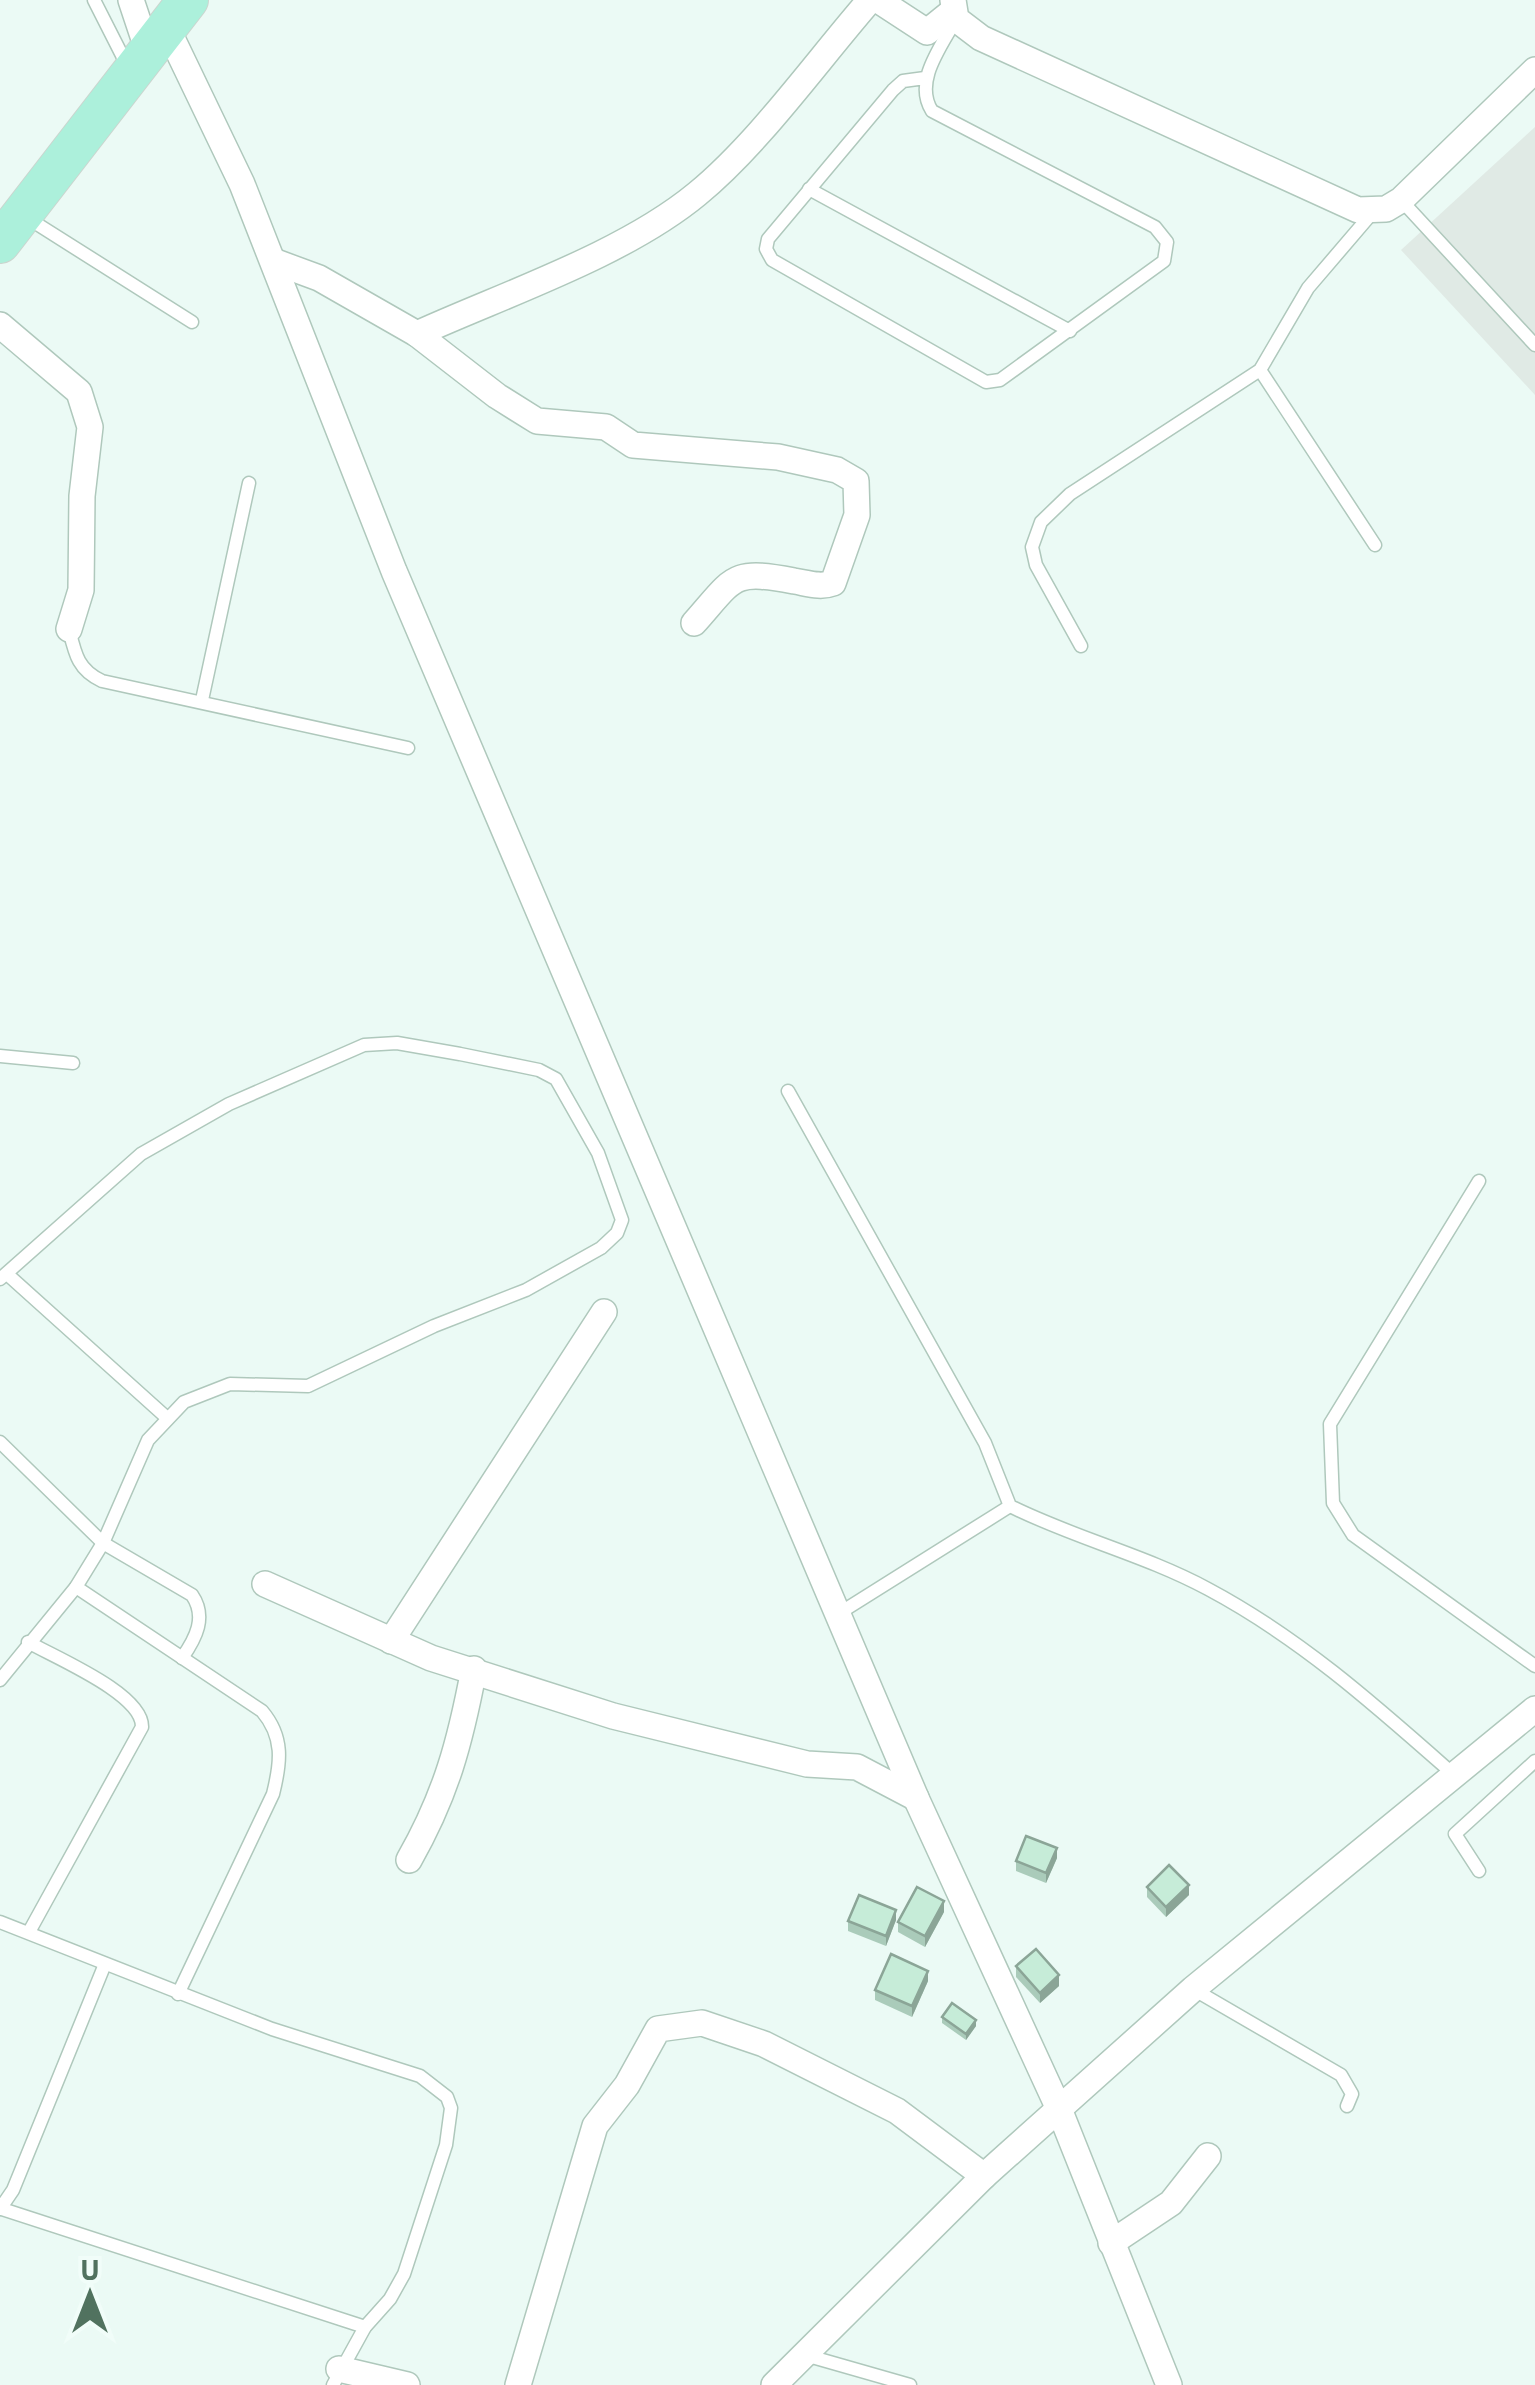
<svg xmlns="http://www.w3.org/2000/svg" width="1535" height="2385" viewBox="0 0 1535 2385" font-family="'IBM Plex Sans',sans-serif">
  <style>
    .industrial { fill: #e0eae5 }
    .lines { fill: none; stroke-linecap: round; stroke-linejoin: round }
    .lane-casing { stroke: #afc8bc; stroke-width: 15 }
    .street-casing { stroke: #afc8bc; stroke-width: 28 }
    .primary-casing { stroke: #cbd5cf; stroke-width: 42 }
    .lane { stroke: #fff; stroke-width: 12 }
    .street { stroke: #fff; stroke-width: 25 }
    .primary { stroke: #acf0db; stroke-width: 40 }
    .wall { fill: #aacbba }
    .shaded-wall { fill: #8ba597 }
    .building { fill: #c6ecd8; stroke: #8ba597; stroke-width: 2.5 }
  </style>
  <rect width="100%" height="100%" fill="#ebfaf5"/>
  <polygon class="industrial" points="1535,127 1535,395 1401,250"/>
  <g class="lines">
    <g class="lane-casing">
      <g id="lane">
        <polyline points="94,0 129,69"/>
        <path d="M925 78 903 81 893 90 768 239 766 249 772 260 986 382 1000 380 1164 261 1167 242 1155 227 932 111C913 81 942 46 956 19"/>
        <polyline points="809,189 1070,331"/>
        <polyline points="1401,200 1535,345"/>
        <polyline points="26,217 192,322"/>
        <polyline points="1260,370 1375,545"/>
        <path d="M69 629C75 654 78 670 102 681L408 748"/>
        <polyline points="1081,646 1036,565 1032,547 1041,522 1070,494 1260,370 1308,288 1373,212"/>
        <polyline points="202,700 249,483"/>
        <polyline points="0,1056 73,1063"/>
        <path d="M788 1091 985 1443 1010 1506C1074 1538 1145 1555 1208 1589 1300 1638 1375 1705 1452 1773"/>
        <polyline points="1479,1181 1330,1424 1333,1503 1353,1535 1535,1666"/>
        <polyline points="7,1274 166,1417"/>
        <polyline points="0,1279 141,1154 229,1104 364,1045 397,1043 460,1054 539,1070 556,1079 598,1153 622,1220 617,1233 601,1248 526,1290 434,1326 308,1386 230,1384 184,1402 148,1440 103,1543 76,1587 0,1680"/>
        <path d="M0 1442 103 1543 192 1595C207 1617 196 1638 182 1658"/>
        <path d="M76 1587 262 1711C284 1737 281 1762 273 1794L178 1994"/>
        <polyline points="838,1614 1010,1506"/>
        <path d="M28 1642C56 1658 143 1694 142 1727L29 1932"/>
        <polyline points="1479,1871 1455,1834 1535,1761"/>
        <polyline points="0,1922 272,2029 420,2076 447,2097 451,2108 446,2145 404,2274 390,2299 365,2327 333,2385"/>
        <polyline points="1193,1989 1341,2075 1352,2094 1347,2106"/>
        <polyline points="0,2209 13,2190 105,1964"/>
        <polyline points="2,2209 365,2327"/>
        <polyline points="805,2355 910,2385"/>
      </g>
    </g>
    <g class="street-casing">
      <g id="street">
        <polyline points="131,0 149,54"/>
        <polyline points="878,0 927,32 953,11"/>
        <polyline points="953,0 956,19 981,38 1358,210 1386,209 1401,200 1535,70"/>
        <polyline points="167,28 242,184 394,571 916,1798 1059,2109 1169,2385"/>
        <path d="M273 261 319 278 417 334 497 396 537 421 606 427 633 445 778 457 837 470 856 481 857 515 833 583C820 588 807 583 794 581 731 569 735 577 694 623"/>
        <polyline points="0,325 79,392 90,427 82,496 81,590 69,629"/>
        <path d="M417 334C505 294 623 255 697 194 759 143 816 62 870 0"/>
        <polyline points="265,1584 431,1658 613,1716 807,1764 857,1767 916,1798"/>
        <polyline points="391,1641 604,1312"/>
        <path d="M409 1860C446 1795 460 1743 474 1669"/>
        <polyline points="1111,2243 1171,2203 1208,2156"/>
        <polyline points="339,2369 407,2385"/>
        <polyline points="518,2385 595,2126 627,2085 658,2029 702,2023 764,2044 897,2111 984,2176"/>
        <polyline points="774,2385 984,2176 1193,1989 1535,1709"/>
      </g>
    </g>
    <g class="primary-casing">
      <polyline id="primary" points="0,243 188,0"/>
    </g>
    <use href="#lane" class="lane"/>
    <use href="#street" class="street"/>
    <use href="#primary" class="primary"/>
  </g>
  <g class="wall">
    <polygon points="1057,1858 1046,1883 1016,1871 1016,1861"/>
    <polygon points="1147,1887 1189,1895 1166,1917 1147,1897"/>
    <polygon points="944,1912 925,1947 898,1932 898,1922"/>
    <polygon points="896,1920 886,1946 848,1931 848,1921"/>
    <polygon points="1016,1966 1059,1986 1040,2003 1016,1977"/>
    <polygon points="928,1981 912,2017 875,2000 875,1990"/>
    <polygon points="942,2017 976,2026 966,2040 942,2023"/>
  </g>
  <g class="shaded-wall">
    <polygon points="1057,1848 1057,1858 1046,1883 1046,1873"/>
    <polygon points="1189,1885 1189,1895 1166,1917 1166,1907"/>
    <polygon points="944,1901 944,1912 925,1947 925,1936"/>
    <polygon points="896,1910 896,1920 886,1946 886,1936"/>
    <polygon points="928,1971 928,1981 912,2017 912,2006"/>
    <polygon points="1059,1975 1059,1986 1040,2003 1040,1993"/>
    <polygon points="976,2020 976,2026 966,2040 966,2034"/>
  </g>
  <g class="building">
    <polygon points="1026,1836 1057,1848 1046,1873 1016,1861"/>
    <polygon points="1169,1865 1189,1885 1166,1907 1147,1887"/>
    <polygon points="917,1887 944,1901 925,1936 898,1922"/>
    <polygon points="859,1895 896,1910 886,1936 848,1921"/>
    <polygon points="1036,1949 1059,1975 1040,1993 1016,1966"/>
    <polygon points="891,1954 928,1971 912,2006 875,1990"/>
    <polygon points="952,2003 976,2020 966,2034 942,2017"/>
  </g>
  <g transform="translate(90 2295)" stroke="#f1fdf9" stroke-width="8" paint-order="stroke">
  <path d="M0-8L18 38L0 25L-18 38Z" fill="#51725f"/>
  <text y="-15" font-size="28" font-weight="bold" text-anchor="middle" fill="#51725f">U</text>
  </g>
</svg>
